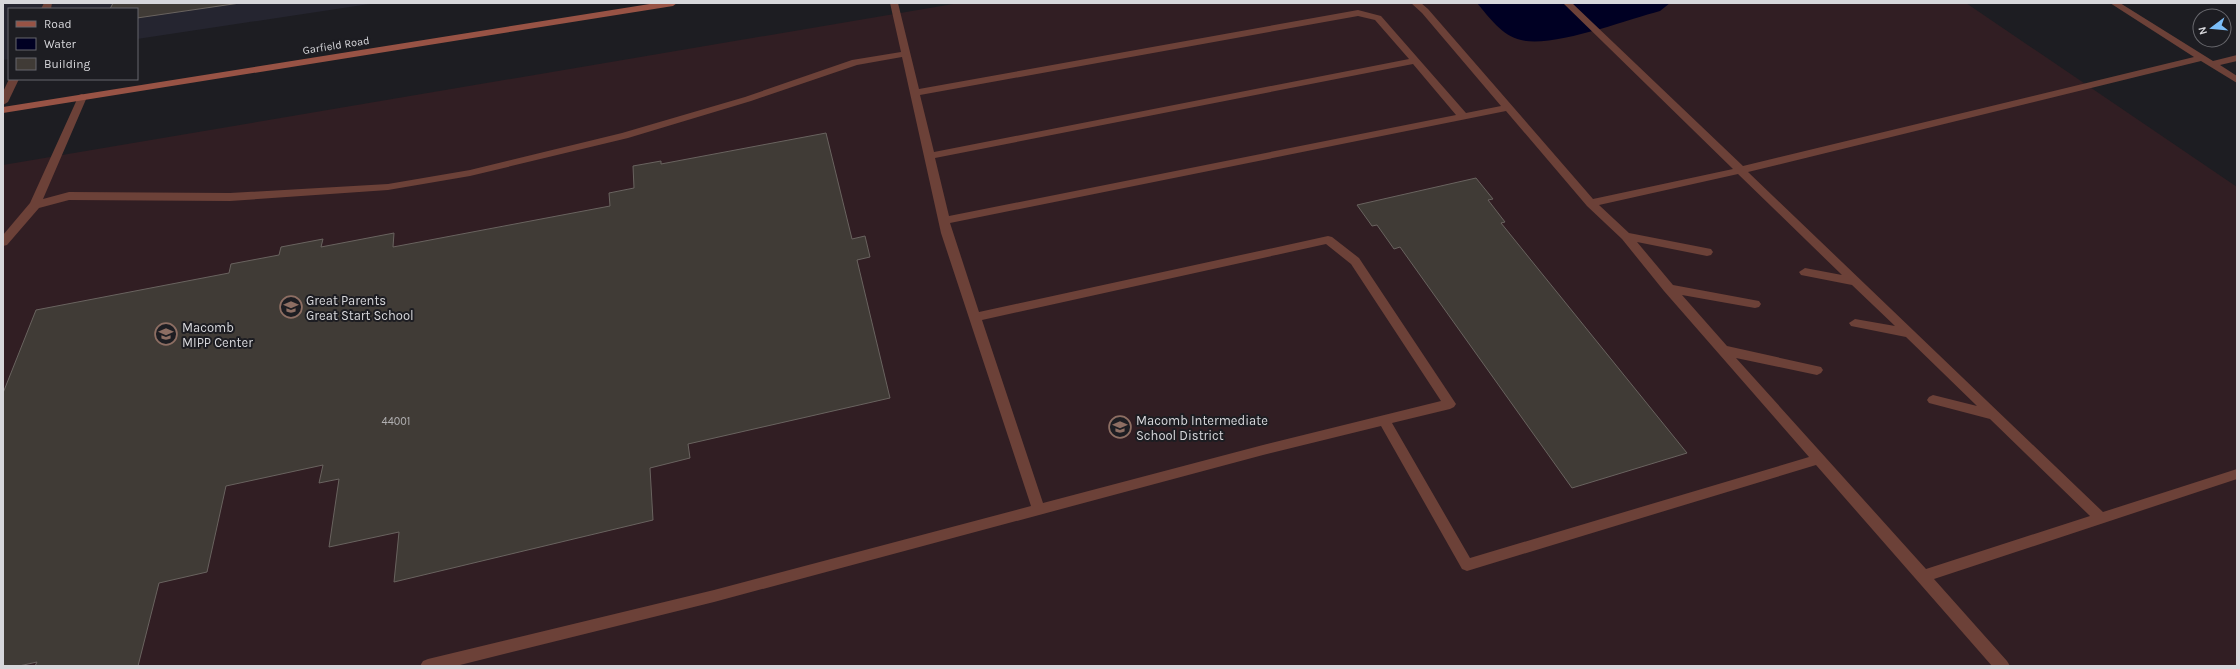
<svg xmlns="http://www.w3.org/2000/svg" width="2240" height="669" viewBox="0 0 2240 669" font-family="Karla,sans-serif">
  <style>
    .built { fill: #252530 }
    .education { fill: #311e23 }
    .water { fill: #000023 }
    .building { fill: #403b36; stroke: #69635f }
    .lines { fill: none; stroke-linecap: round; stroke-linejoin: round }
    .lane { fill: #6c4138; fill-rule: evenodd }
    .secondary { fill: #985345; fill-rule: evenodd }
    .labels { text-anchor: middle; stroke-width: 4; stroke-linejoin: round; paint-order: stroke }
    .far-street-label { font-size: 11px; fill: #d7d7db; stroke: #1d1d22 }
    .number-label { font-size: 11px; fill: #b1b0b2 }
    .poi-label { font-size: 13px; fill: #d7d7db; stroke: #1d1d22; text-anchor: start }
  </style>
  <rect width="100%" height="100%" fill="#1d1d22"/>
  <polygon class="built" points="3,3 376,3 137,39 137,9 9,9 9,59 3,60"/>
  <polygon class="education" points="959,3 1966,3 2237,187 2237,666 3,666 3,165"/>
  <path class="water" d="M1477 3H1670L1660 11C1626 20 1553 48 1521 40 1502 36 1489 17 1477 3Z"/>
  <g class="building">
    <polygon points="113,3 240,3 137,18 137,9 110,9"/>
    <polygon points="826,133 852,239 865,236 870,257 857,260 890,398 688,444 690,458 650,468 653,520 394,582 399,532 329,547 339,479 319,483 323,465 226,486 207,572 159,583 138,666 35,666 37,662 19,666 3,666 3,393 36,310 229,273 231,264 279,255 281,247 323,239 321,247 394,233 393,247 610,206 609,193 634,188 633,166 661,161 661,164"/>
    <polygon points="1476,178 1493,199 1488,200 1505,222 1501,223 1687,453 1572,488 1400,247 1394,249 1377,225 1372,226 1357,205"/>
  </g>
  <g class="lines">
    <g class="lane">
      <polygon points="44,3 52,3 51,9 41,9"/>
      <path d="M890 3H898L919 89 1358 10 1381 16 1466 113 1501 106 1422 13 1411 3H1421L1428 9 1593 199 1733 169 1563 3H1572L1743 166 2194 57 2110 3H2120L2213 61 2237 55V61L2220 65 2237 76V83L2201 61 1748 172 2103 512 2237 469V479L1934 579 2007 661 2010 666H1992L1816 465 1467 571 1462 569 1381 426 1263 455 714 602 456 666H420L423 661 428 659 714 590 1031 506 941 233 902 57 857 65 751 101 628 138 470 176 388 190 230 201 69 200 39 208 7 245 3 246V235L30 203 79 95 82 94 87 97 43 199 69 192 230 193 388 184 470 170 622 133 745 97 852 60 901 52ZM1358 16 1375 20 1409 59 934 152 920 95ZM1413 64 1456 115 949 216 935 158ZM1506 111 1587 206 1622 239 1664 291 1809 457 1470 558 1392 423 1450 409 1454 407 1456 404 1359 258 1332 237 1328 236 979 312 950 223ZM1738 174 1842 275 1805 268 1799 272 1801 275 1852 285 1895 326 1855 319 1849 323 1851 326 1906 337 1977 406 1933 395 1929 397 1927 400 1929 403 1990 419 2090 516 1926 569 1736 358 1817 375 1821 373 1823 370 1821 367 1727 346 1682 295 1755 308 1759 307 1761 304 1759 301 1673 285 1637 242 1707 256 1711 255 1713 252 1711 249 1629 233 1599 205ZM1326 244 1351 264 1441 401 1263 445 1043 503 982 320Z"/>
      <polygon points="9,79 19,79 8,102 3,105 3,92"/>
    </g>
    <polygon class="secondary" points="656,3 677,3 673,6 3,113 3,107"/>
  </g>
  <defs>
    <g id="school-ring" transform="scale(1.15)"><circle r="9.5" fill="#1d1d22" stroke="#8d6e63" stroke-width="1.5"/><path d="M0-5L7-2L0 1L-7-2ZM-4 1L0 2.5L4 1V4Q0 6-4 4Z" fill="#8d6e63"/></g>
  </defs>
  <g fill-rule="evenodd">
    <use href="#school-ring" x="291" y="307"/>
    <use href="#school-ring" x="166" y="334"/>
    <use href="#school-ring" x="1120" y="427"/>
  </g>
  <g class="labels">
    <g class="far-street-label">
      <text transform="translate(336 45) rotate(-9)" y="4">Garfield Road</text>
    </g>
    <g class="number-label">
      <text x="396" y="425">44001</text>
    </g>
    <g class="poi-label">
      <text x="306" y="305">Great Parents<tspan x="306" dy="15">Great Start School</tspan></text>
      <text x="182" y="332">Macomb<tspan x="182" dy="15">MIPP Center</tspan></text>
      <text x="1136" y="425">Macomb Intermediate<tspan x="1136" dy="15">School District</tspan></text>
    </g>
  </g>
  <rect width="2240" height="669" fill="none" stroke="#d7d7db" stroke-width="8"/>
  <rect x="8" y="8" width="130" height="72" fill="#1d1d22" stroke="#67676c"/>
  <rect x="16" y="21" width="20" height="6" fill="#985345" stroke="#67676c"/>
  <text x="44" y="28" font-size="12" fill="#d7d7db">Road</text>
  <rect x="16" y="38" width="20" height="12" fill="#000023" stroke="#67676c"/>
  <text x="44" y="48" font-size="12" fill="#d7d7db">Water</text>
  <rect x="16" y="58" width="20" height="12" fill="#403b36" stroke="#67676c"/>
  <text x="44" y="68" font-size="12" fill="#d7d7db">Building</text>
  <g transform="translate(2212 28) rotate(254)"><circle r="19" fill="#1d1d22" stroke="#67676c"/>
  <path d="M0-3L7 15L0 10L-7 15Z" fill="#7bbef8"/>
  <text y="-6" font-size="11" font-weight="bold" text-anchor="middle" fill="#d7d7db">N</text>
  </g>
</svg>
